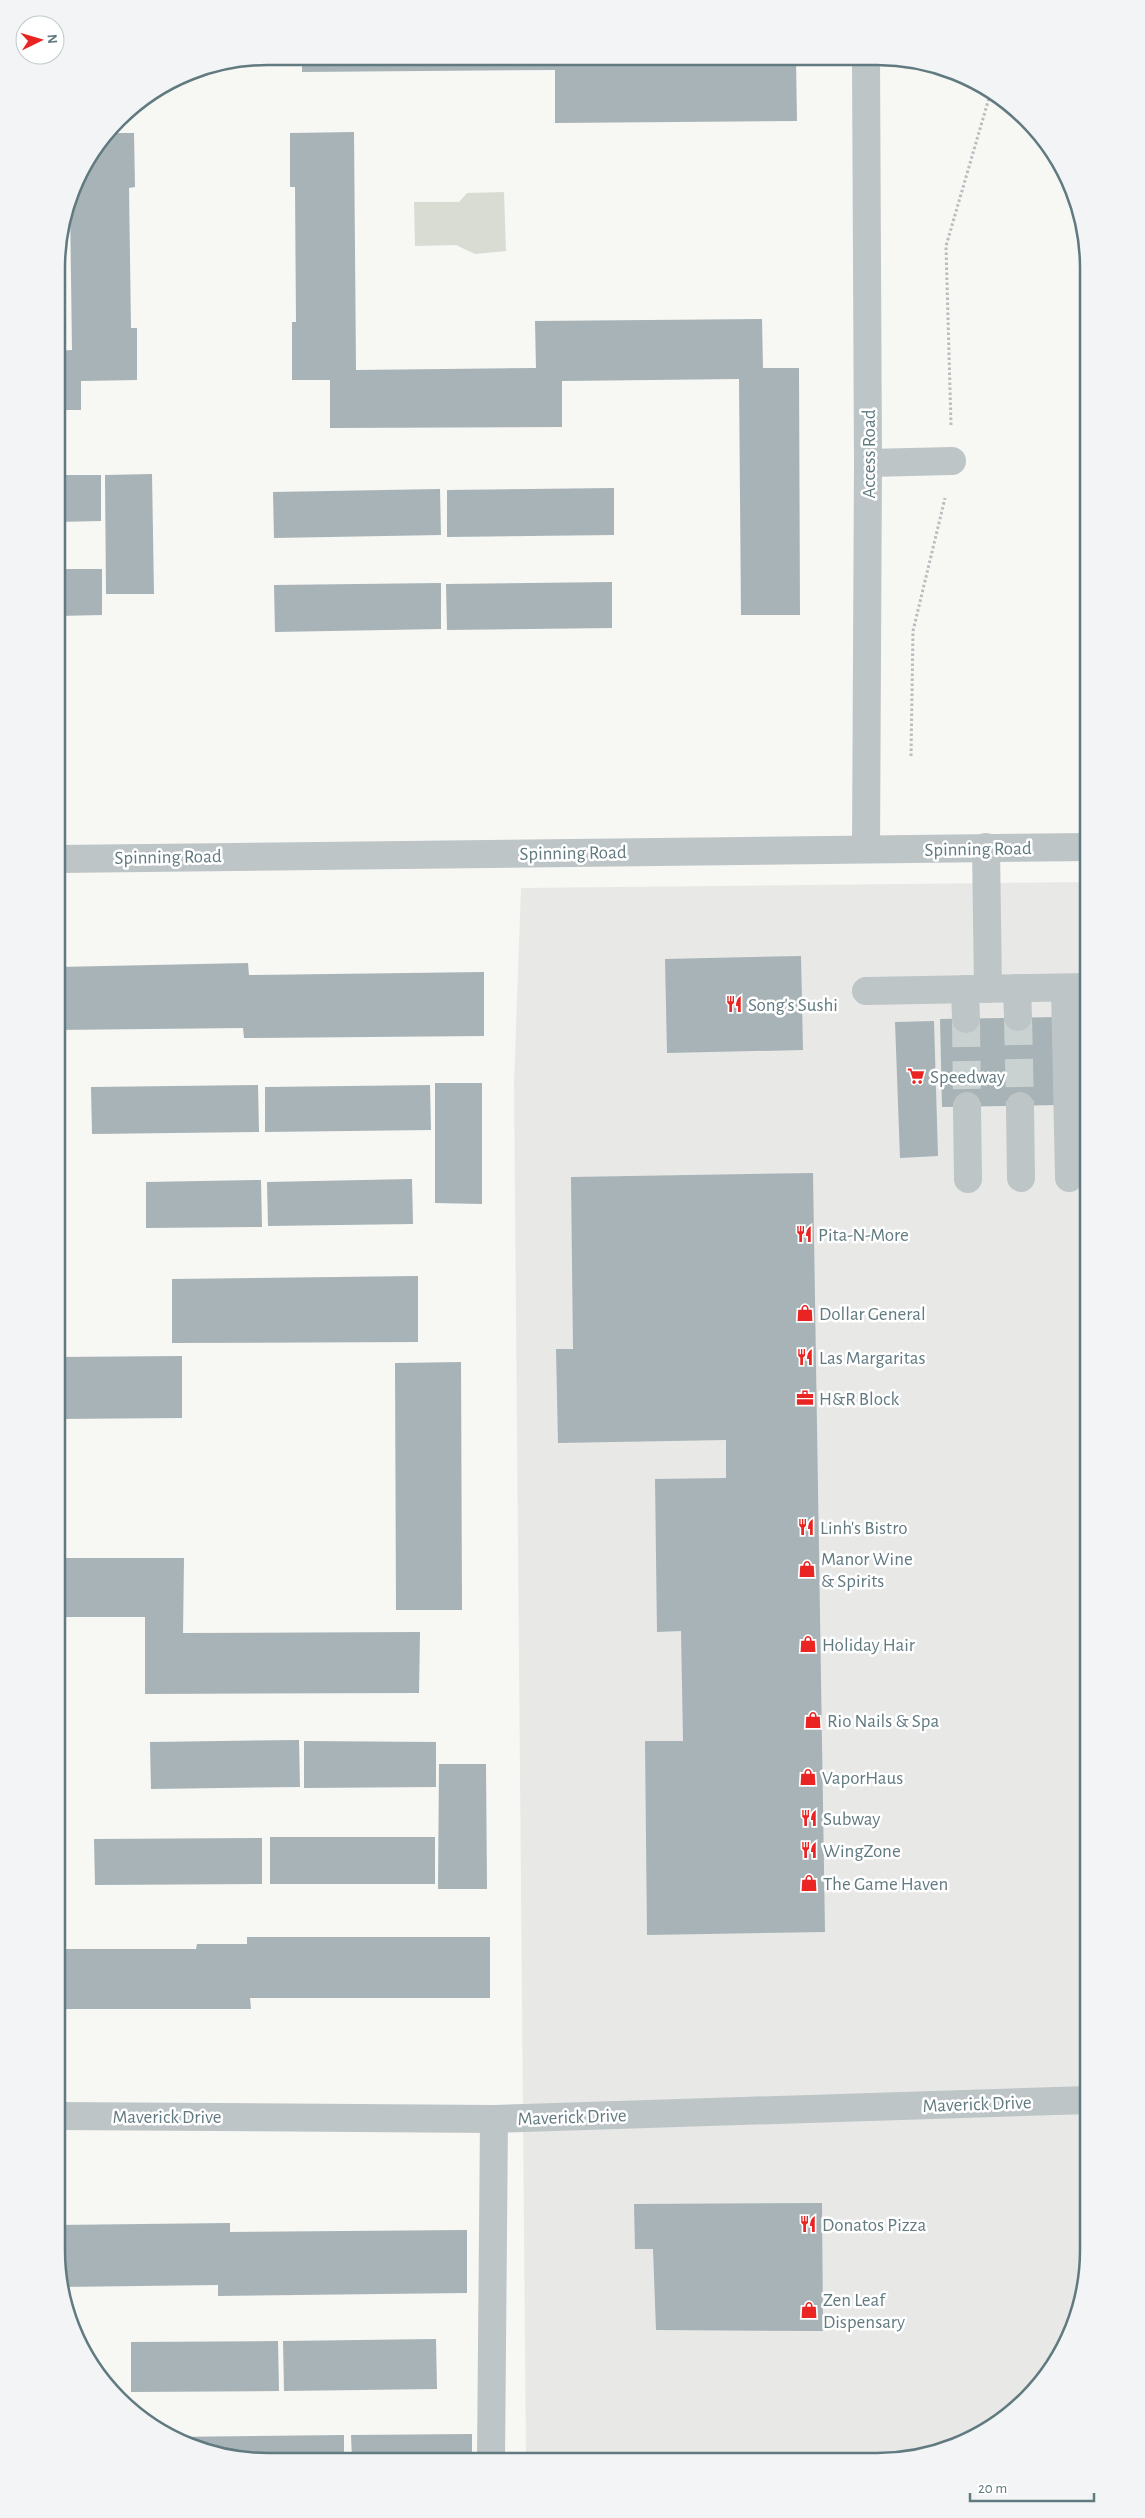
<svg xmlns="http://www.w3.org/2000/svg" width="1145" height="2518" viewBox="0 0 1145 2518" font-family="'Alegreya Sans',sans-serif">
  <style>
    .built { fill: #e8e8e7 }
    .green { fill: #d8dcd3 }
    .building { fill: #a7b3b6 }
    .lines { fill: none; stroke-linecap: round; stroke-linejoin: round }
    .minor-tunnel { stroke: #cad2d1; stroke-width: 28; stroke-dasharray: 28 14; stroke-linecap: butt }
    .path { stroke: #b8bdbf; stroke-width: 3; stroke-dasharray: 2.5 2.5; stroke-linecap: butt }
    .minor { stroke: #bec5c7; stroke-width: 28 }
    .labels { text-anchor: middle; stroke-width: 5; stroke-linejoin: round; paint-order: stroke }
    .street-label { font-size: 19px; fill: #617a80; stroke: #fff }
    .poi-label { font-size: 19px; fill: #617a80; stroke: #fff; text-anchor: start }
    .rim { fill: none; stroke: #617a80; stroke-width: 2.5 }
  </style>
  <rect width="100%" height="100%" fill="#f7f7f4"/>
  <polygon class="built" points="1089,882 1088,2264 1073,2331 1036,2389 994,2426 932,2454 877,2462 526,2460 514,1084 521,888"/>
  <polygon class="green" points="504,192 506,251 475,254 456,245 415,246 414,202 459,202 467,193"/>
  <g class="building">
    <polygon points="302,56 579,58 579,60 609,60 610,65 740,64 740,59 796,60 797,121 555,123 555,70 302,72"/>
    <polygon points="354,132 356,370 536,368 535,321 762,319 763,368 799,368 800,615 741,615 739,379 562,381 562,427 330,428 330,380 292,380 292,322 296,322 295,187 290,187 290,133"/>
    <polygon points="109,133 134,133 135,187 129,188 131,328 137,328 137,380 81,381 81,410 57,410 57,351 72,350 70,205 78,175"/>
    <polygon points="152,474 154,594 106,594 105,475"/>
    <polygon points="57,475 101,475 101,521 57,522"/>
    <polygon points="614,488 614,535 447,537 447,490"/>
    <polygon points="440,489 441,535 274,538 273,492"/>
    <polygon points="57,569 102,569 102,615 57,616"/>
    <polygon points="612,582 612,628 447,630 446,584"/>
    <polygon points="441,583 441,629 275,632 274,585"/>
    <polygon points="801,956 803,1050 667,1053 665,959"/>
    <polygon points="248,963 249,975 484,972 484,1036 244,1038 243,1028 57,1030 57,967"/>
    <polygon points="1057,1017 1059,1105 942,1107 940,1019"/>
    <polygon points="934,1021 938,1156 900,1158 895,1022"/>
    <polygon points="435,1083 482,1083 482,1204 435,1203"/>
    <polygon points="258,1085 259,1132 92,1134 91,1087"/>
    <polygon points="430,1085 431,1130 265,1132 265,1087"/>
    <polygon points="813,1173 825,1932 647,1935 645,1741 683,1741 681,1631 657,1632 655,1479 726,1478 726,1440 558,1443 556,1349 573,1349 571,1177"/>
    <polygon points="412,1179 413,1224 268,1226 267,1182"/>
    <polygon points="261,1180 262,1227 146,1228 146,1182"/>
    <polygon points="418,1276 418,1342 172,1343 172,1279"/>
    <polygon points="182,1356 182,1418 56,1419 56,1357"/>
    <polygon points="461,1362 462,1610 396,1610 395,1363"/>
    <polygon points="56,1558 184,1558 183,1633 420,1632 419,1693 145,1694 145,1617 56,1617"/>
    <polygon points="299,1740 300,1787 151,1789 150,1742"/>
    <polygon points="304,1741 436,1742 436,1787 304,1788"/>
    <polygon points="439,1764 486,1764 487,1889 438,1889"/>
    <rect x="270" y="1837" width="165" height="47"/>
    <polygon points="262,1838 262,1884 95,1885 94,1839"/>
    <polygon points="247,1937 490,1937 490,1998 250,1998 251,2009 56,2009 56,1945 61,1945 61,1949 196,1949 197,1944 247,1944"/>
    <polygon points="822,2203 823,2331 656,2330 653,2249 635,2249 634,2204"/>
    <polygon points="230,2223 230,2232 467,2230 467,2293 218,2296 218,2285 61,2287 56,2250 56,2225"/>
    <polygon points="436,2339 437,2389 284,2391 283,2341"/>
    <polygon points="278,2341 279,2391 131,2392 131,2342"/>
    <polygon points="472,2434 472,2459 352,2459 351,2435"/>
    <polygon points="344,2435 344,2458 227,2458 170,2437"/>
  </g>
  <g class="lines">
    <g class="minor-tunnel">
      <polyline points="1018,1017 1020,1106"/>
      <polyline points="966,1019 967,1106"/>
    </g>
    <g class="path">
      <polyline points="951,425 946,246 991,91"/>
      <polyline points="911,756 913,631 945,498"/>
    </g>
    <g class="minor">
      <polyline points="868,463 952,461"/>
      <polyline points="986,847 988,989"/>
      <polyline points="866,849 868,463 866,60"/>
      <polyline points="57,859 1089,847"/>
      <polyline points="1017,988 1018,1017"/>
      <polyline points="1065,988 1069,1178"/>
      <polyline points="965,989 966,1019"/>
      <polyline points="866,991 1089,987"/>
      <polyline points="967,1106 968,1179"/>
      <polyline points="1020,1106 1021,1178"/>
      <polyline points="56,2116 494,2119 1088,2100"/>
      <polyline points="491,2459 494,2119"/>
    </g>
  </g>
  <defs>
    <g id="restaurant-bare" transform="scale(1.35)"><path d="M-5-6h1v4h1v-4h1v4h1v-4h1v5L-1.5 .5V6h-2V.5L-5-1ZM5-6V6H3V1.5H1.5Q1.5-4 5-6Z" fill="#e92422" stroke="#fff" stroke-width="2.5" paint-order="stroke"/></g>
    <g id="supermarket-bare" transform="scale(1.35)"><path d="M-6-5.5h2.5l.6 2H6L4.5 2H-2.5L-4.4-4H-6ZM-1.5 3.2a1.3 1.3 0 1 0 .1 0ZM3 3.2a1.3 1.3 0 1 0 .1 0Z" fill="#e92422" stroke="#fff" stroke-width="2.5" paint-order="stroke"/></g>
    <g id="shop-bare" transform="scale(1.35)"><path d="M-5-2.5h2.3a2.7 3.5 0 0 1 5.4 0H5L5.5 6h-11ZM-1.5-2.5h3a1.5 2.3 0 0 0-3 0Z" fill="#e92422" stroke="#fff" stroke-width="2.5" paint-order="stroke"/></g>
    <g id="office-bare" transform="scale(1.35)"><path d="M-6-3h4V-5.5h4V-3h4V5H-6ZM-1-4.5V-3h2v-1.5ZM-6 0V1H6V0Z" fill="#e92422" stroke="#fff" stroke-width="2.5" paint-order="stroke"/></g>
  </defs>
  <g fill-rule="evenodd">
    <use href="#restaurant-bare" x="734" y="1004"/>
    <use href="#supermarket-bare" x="916" y="1076"/>
    <use href="#restaurant-bare" x="804" y="1234"/>
    <use href="#shop-bare" x="805" y="1313"/>
    <use href="#restaurant-bare" x="805" y="1357"/>
    <use href="#office-bare" x="805" y="1398"/>
    <use href="#restaurant-bare" x="806" y="1527"/>
    <use href="#shop-bare" x="807" y="1569"/>
    <use href="#shop-bare" x="808" y="1644"/>
    <use href="#shop-bare" x="813" y="1720"/>
    <use href="#shop-bare" x="808" y="1777"/>
    <use href="#restaurant-bare" x="809" y="1818"/>
    <use href="#restaurant-bare" x="809" y="1850"/>
    <use href="#shop-bare" x="809" y="1883"/>
    <use href="#restaurant-bare" x="808" y="2224"/>
    <use href="#shop-bare" x="809" y="2310"/>
  </g>
  <g class="labels">
    <g class="street-label">
      <text transform="translate(868 454) rotate(-90)" y="7">Access Road</text>
      <text transform="translate(978 848) rotate(-1)" y="7">Spinning Road</text>
      <text transform="translate(573 852) rotate(-1)" y="7">Spinning Road</text>
      <text transform="translate(168 856) rotate(-1)" y="7">Spinning Road</text>
      <text transform="translate(977 2103) rotate(-2)" y="7">Maverick Drive</text>
      <text x="167" y="2123">Maverick Drive</text>
      <text transform="translate(572 2116) rotate(-2)" y="7">Maverick Drive</text>
    </g>
    <g class="poi-label">
      <text x="748" y="1011">Song's Sushi</text>
      <text x="930" y="1083">Speedway</text>
      <text x="818" y="1241">Pita-N-More</text>
      <text x="819" y="1320">Dollar General</text>
      <text x="819" y="1364">Las Margaritas</text>
      <text x="819" y="1405">H&amp;R Block</text>
      <text x="820" y="1534">Linh's Bistro</text>
      <text x="821" y="1565">Manor Wine<tspan x="821" dy="22">&amp; Spirits</tspan></text>
      <text x="822" y="1651">Holiday Hair</text>
      <text x="827" y="1727">Rio Nails &amp; Spa</text>
      <text x="822" y="1784">VaporHaus</text>
      <text x="823" y="1825">Subway</text>
      <text x="823" y="1857">WingZone</text>
      <text x="823" y="1890">The Game Haven</text>
      <text x="822" y="2231">Donatos Pizza</text>
      <text x="823" y="2306">Zen Leaf<tspan x="823" dy="22">Dispensary</tspan></text>
    </g>
  </g>
  <path d="M0 0H1145V2518H0ZM268 65H877A203 203 0 0 1 1080 268V2250A203 203 0 0 1 877 2453H268A203 203 0 0 1 65 2250V268A203 203 0 0 1 268 65Z" fill="#f2f4f5" fill-rule="evenodd"/>
  <path class="rim" d="M268 65H877A203 203 0 0 1 1080 268V2250A203 203 0 0 1 877 2453H268A203 203 0 0 1 65 2250V268A203 203 0 0 1 268 65Z"/>
  <g transform="translate(40 40) rotate(85)"><circle r="24" fill="#ffffff" stroke="#c0cacc"/>
  <path d="M0-4L9 19L0 12L-9 19Z" fill="#e92422"/>
  <text y="-8" font-size="14" font-weight="bold" text-anchor="middle" fill="#617a80">N</text>
  </g>
  <path d="M970 2493v8h124v-8" fill="none" stroke="#617a80" stroke-width="2.5"/>
  <text x="978" y="2493" font-size="15" fill="#617a80" stroke="#ffffff" stroke-width="4" paint-order="stroke">20 m</text>
</svg>
